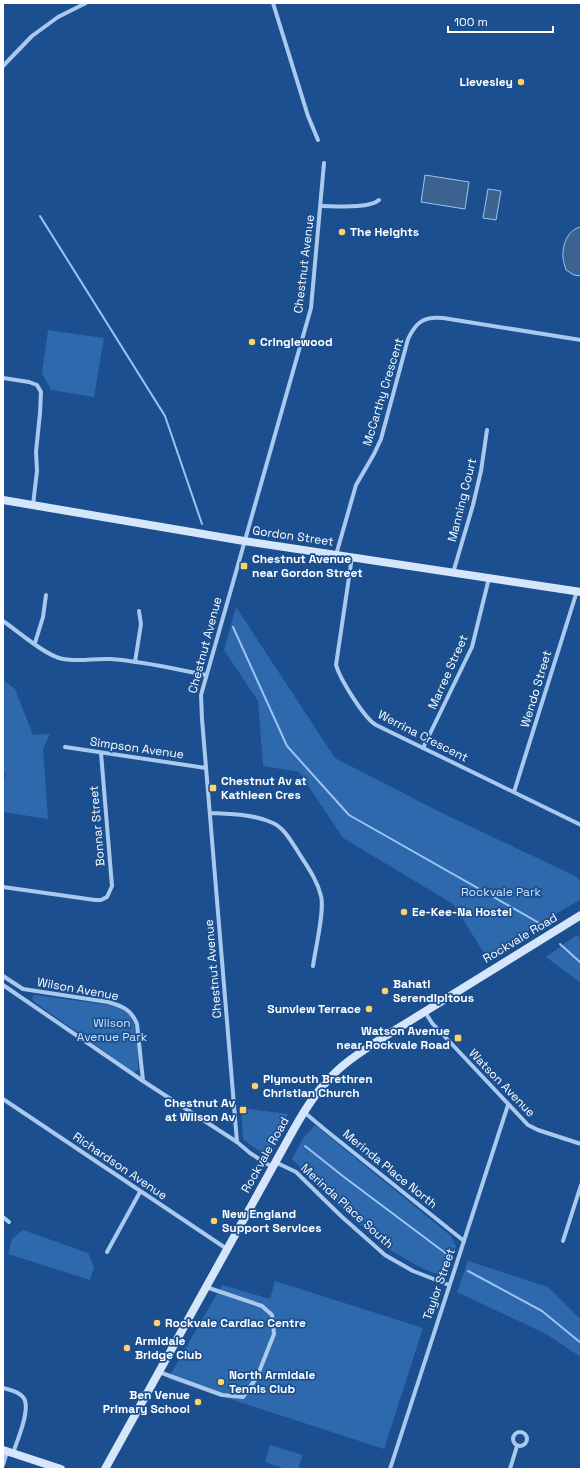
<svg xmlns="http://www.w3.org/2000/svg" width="584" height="1472" viewBox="0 0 584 1472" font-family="'Space Grotesk',sans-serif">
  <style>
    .green { fill: #2e69ad }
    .water { fill: #3c6290; stroke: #9cc4f0 }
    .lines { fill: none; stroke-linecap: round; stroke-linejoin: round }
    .stream { stroke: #9cc4f0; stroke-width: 2 }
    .street { stroke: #a9c9ee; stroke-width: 4 }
    .secondary { stroke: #d6e6fa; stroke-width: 8 }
    .poi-dot { fill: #ffd166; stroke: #1b4f8f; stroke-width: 1.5 }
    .labels { text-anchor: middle; stroke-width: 3.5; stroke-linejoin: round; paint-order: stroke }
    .poi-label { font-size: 12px; font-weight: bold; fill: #fff; stroke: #1b4f8f; text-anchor: start }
    .street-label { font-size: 12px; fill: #fff; stroke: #1b4f8f }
    .park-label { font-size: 12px; fill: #cfe3fa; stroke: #1b4f8f }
  </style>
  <rect width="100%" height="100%" fill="#1b4f8f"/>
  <g class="green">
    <polygon points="48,330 104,338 94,397 51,390 42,373"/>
    <polygon points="236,607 335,758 440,812 573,875 581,881 581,899 486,956 453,904 343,838 299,772 263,766 258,701 224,650"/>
    <polygon points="3,680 15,689 33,735 50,734 43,749 48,819 3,812 3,782 6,775 3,771"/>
    <polygon points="577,935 581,939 581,983 546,957"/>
    <path d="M35 995 109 1005C115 1007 122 1008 127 1012 138 1021 139 1056 138 1070L134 1072 128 1068 33 1001 32 997Z"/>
    <polygon points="241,1108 288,1114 266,1155 249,1144 243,1139"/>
    <polygon points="315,1125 451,1236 456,1246 445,1278 418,1266 390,1250 379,1242 347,1213 292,1159 304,1137"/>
    <polygon points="23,1230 88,1253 94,1267 90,1280 8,1254 12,1239"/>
    <polygon points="468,1261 548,1287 581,1320 581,1357 546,1334 457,1292"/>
    <polygon points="275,1281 423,1328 384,1449 168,1379 222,1285 270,1299"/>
    <polygon points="270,1445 303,1455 298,1469 286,1469 265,1462"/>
  </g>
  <g class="water">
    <polygon points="425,175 469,182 465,209 421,202"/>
    <polygon points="488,189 501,191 496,220 483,218"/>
    <path d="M581 227V276L574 275 566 270C565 266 563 261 563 257 562 245 568 229 581 227Z"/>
  </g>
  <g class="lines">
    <g class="stream">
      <polyline points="40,216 165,416 202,524"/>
      <polyline points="233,627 287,746 349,815 541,924"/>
      <polyline points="560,944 581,963"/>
      <polyline points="305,1146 344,1177 448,1255"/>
      <polyline points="468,1271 542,1311 581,1343"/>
    </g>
    <g class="street">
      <polyline points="273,3 308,116 318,140"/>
      <polyline points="3,66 32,36 58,17 86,3"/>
      <path d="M321 206C335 206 369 209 379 200"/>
      <polyline points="3,378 29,382 37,385 41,392 40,413 36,452 37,471 33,505"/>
      <path d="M336 555 356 485 374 454 381 439 408 339C416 322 424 316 443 318L581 340"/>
      <path d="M352 557 336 665C340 679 364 718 376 725L581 825"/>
      <polyline points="453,573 473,505 481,471 487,430"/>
      <path d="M3 621C19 632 41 652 59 658 76 663 93 658 110 659 142 661 175 669 206 675"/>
      <polyline points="35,643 43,617 46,595"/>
      <polyline points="135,662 141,624 139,611"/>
      <polyline points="65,747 206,768"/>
      <polyline points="423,748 472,647 489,578"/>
      <polyline points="514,792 577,591"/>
      <path d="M210 813C230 814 254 814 273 823 284 828 291 841 297 850 306 865 317 879 321 896 325 909 315 951 313 966"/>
      <polyline points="3,887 95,900 101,900 107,897 112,886 101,753"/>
      <path d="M3 976 23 989 108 1002C122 1006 131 1009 137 1024L143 1081"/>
      <polyline points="3,985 143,1081 237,1142 250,1153 272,1167"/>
      <polyline points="425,1012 432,1023 528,1125 538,1130 581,1144"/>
      <polyline points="3,1099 227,1249"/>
      <polyline points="304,1112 323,1128 464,1241"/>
      <polyline points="237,1142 202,719 201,695 311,308 324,163"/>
      <polyline points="275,1162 296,1172 341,1216 385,1255 413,1271 449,1285"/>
      <polyline points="3,1217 9,1222"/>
      <polyline points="563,1241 581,1185"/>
      <polyline points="107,1252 140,1192"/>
      <polyline points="159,1372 222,1395 243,1397 257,1377 274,1334 272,1315 262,1306 206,1287"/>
      <path d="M3 1388C10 1390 18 1391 23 1397 32 1407 17 1441 13 1453"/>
      <circle cx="520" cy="1439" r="7"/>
      <polyline points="3,1465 7,1452"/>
      <path d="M390 1469C429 1347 469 1226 508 1105"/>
      <polyline points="510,1469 517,1446"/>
    </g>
    <g class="secondary">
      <polyline points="3,500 244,541 581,592"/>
      <polyline points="3,1450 61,1469"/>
      <path d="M105 1469 290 1136C301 1116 312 1097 328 1080 342 1064 361 1052 379 1040L581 915"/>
    </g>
  </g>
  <g class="poi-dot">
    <circle cx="521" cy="82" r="4"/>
    <circle cx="342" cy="232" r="4"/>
    <circle cx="252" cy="342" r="4"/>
    <rect x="240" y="562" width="8" height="8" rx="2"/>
    <rect x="209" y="784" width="8" height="8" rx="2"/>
    <circle cx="404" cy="912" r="4"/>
    <circle cx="385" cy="991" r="4"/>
    <circle cx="369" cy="1009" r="4"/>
    <rect x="454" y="1034" width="8" height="8" rx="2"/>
    <circle cx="255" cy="1086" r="4"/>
    <rect x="239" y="1106" width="8" height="8" rx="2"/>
    <circle cx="214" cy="1221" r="4"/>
    <circle cx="157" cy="1323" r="4"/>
    <circle cx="127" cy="1348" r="4"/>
    <circle cx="221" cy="1382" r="4"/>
    <circle cx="198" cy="1402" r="4"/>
  </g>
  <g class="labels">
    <g class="poi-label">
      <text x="513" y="86" text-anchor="end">Lievesley</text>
      <text x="350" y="236">The Heights</text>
      <text x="260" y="346">Cringlewood</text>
      <text x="252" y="563">Chestnut Avenue<tspan x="252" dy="14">near Gordon Street</tspan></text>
      <text x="221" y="785">Chestnut Av at<tspan x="221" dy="14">Kathleen Cres</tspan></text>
      <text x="412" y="916">Ee-Kee-Na Hostel</text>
      <text x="393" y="988">Bahati<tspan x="393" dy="14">Serendipitous</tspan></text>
      <text x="361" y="1013" text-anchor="end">Sunview Terrace</text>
      <text x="450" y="1035" text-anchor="end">Watson Avenue<tspan x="450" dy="14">near Rockvale Road</tspan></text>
      <text x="263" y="1083">Plymouth Brethren<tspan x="263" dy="14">Christian Church</tspan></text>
      <text x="235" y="1107" text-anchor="end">Chestnut Av<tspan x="235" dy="14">at Wilson Av</tspan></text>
      <text x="222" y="1218">New England<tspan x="222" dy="14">Support Services</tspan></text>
      <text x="165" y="1327">Rockvale Cardiac Centre</text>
      <text x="135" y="1345">Armidale<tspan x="135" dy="14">Bridge Club</tspan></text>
      <text x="229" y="1379">North Armidale<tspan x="229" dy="14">Tennis Club</tspan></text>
      <text x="190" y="1399" text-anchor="end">Ben Venue<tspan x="190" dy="14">Primary School</tspan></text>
    </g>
    <g class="street-label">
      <text transform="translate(304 264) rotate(-83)" y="4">Chestnut Avenue</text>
      <text transform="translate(383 392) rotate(-73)" y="4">McCarthy Crescent</text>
      <text transform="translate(462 500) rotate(-76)" y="4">Manning Court</text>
      <text transform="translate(293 536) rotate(8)" y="4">Gordon Street</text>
      <text transform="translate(205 645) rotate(-75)" y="4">Chestnut Avenue</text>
      <text transform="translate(448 672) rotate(-66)" y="4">Marree Street</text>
      <text transform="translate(536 689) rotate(-73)" y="4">Wendo Street</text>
      <text transform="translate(423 736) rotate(27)" y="4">Werrina Crescent</text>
      <text transform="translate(137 748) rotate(8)" y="4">Simpson Avenue</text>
      <text transform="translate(97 826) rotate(-95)" y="4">Bonnar Street</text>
      <text transform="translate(520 938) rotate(-31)" y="4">Rockvale Road</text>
      <text transform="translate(213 969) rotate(-95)" y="4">Chestnut Avenue</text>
      <text transform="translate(78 989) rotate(10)" y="4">Wilson Avenue</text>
      <text transform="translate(502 1083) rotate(46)" y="4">Watson Avenue</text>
      <text transform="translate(265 1155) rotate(-61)" y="4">Rockvale Road</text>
      <text transform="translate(120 1166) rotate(34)" y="4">Richardson Avenue</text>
      <text transform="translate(390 1169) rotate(39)" y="4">Merinda Place North</text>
      <text transform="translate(347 1206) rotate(42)" y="4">Merinda Place South</text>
      <text transform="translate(439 1284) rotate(-71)" y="4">Taylor Street</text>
    </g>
    <g class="park-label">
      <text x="501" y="896">Rockvale Park</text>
      <text x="112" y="1027">Wilson<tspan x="112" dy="14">Avenue Park</tspan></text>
    </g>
  </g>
  <rect width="584" height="1472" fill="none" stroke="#ffffff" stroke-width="8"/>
  <path d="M448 26v6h105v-6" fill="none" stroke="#ffffff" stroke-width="2"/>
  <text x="454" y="26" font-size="12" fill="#ffffff" stroke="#1b4f8f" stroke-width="3" paint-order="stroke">100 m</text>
</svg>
